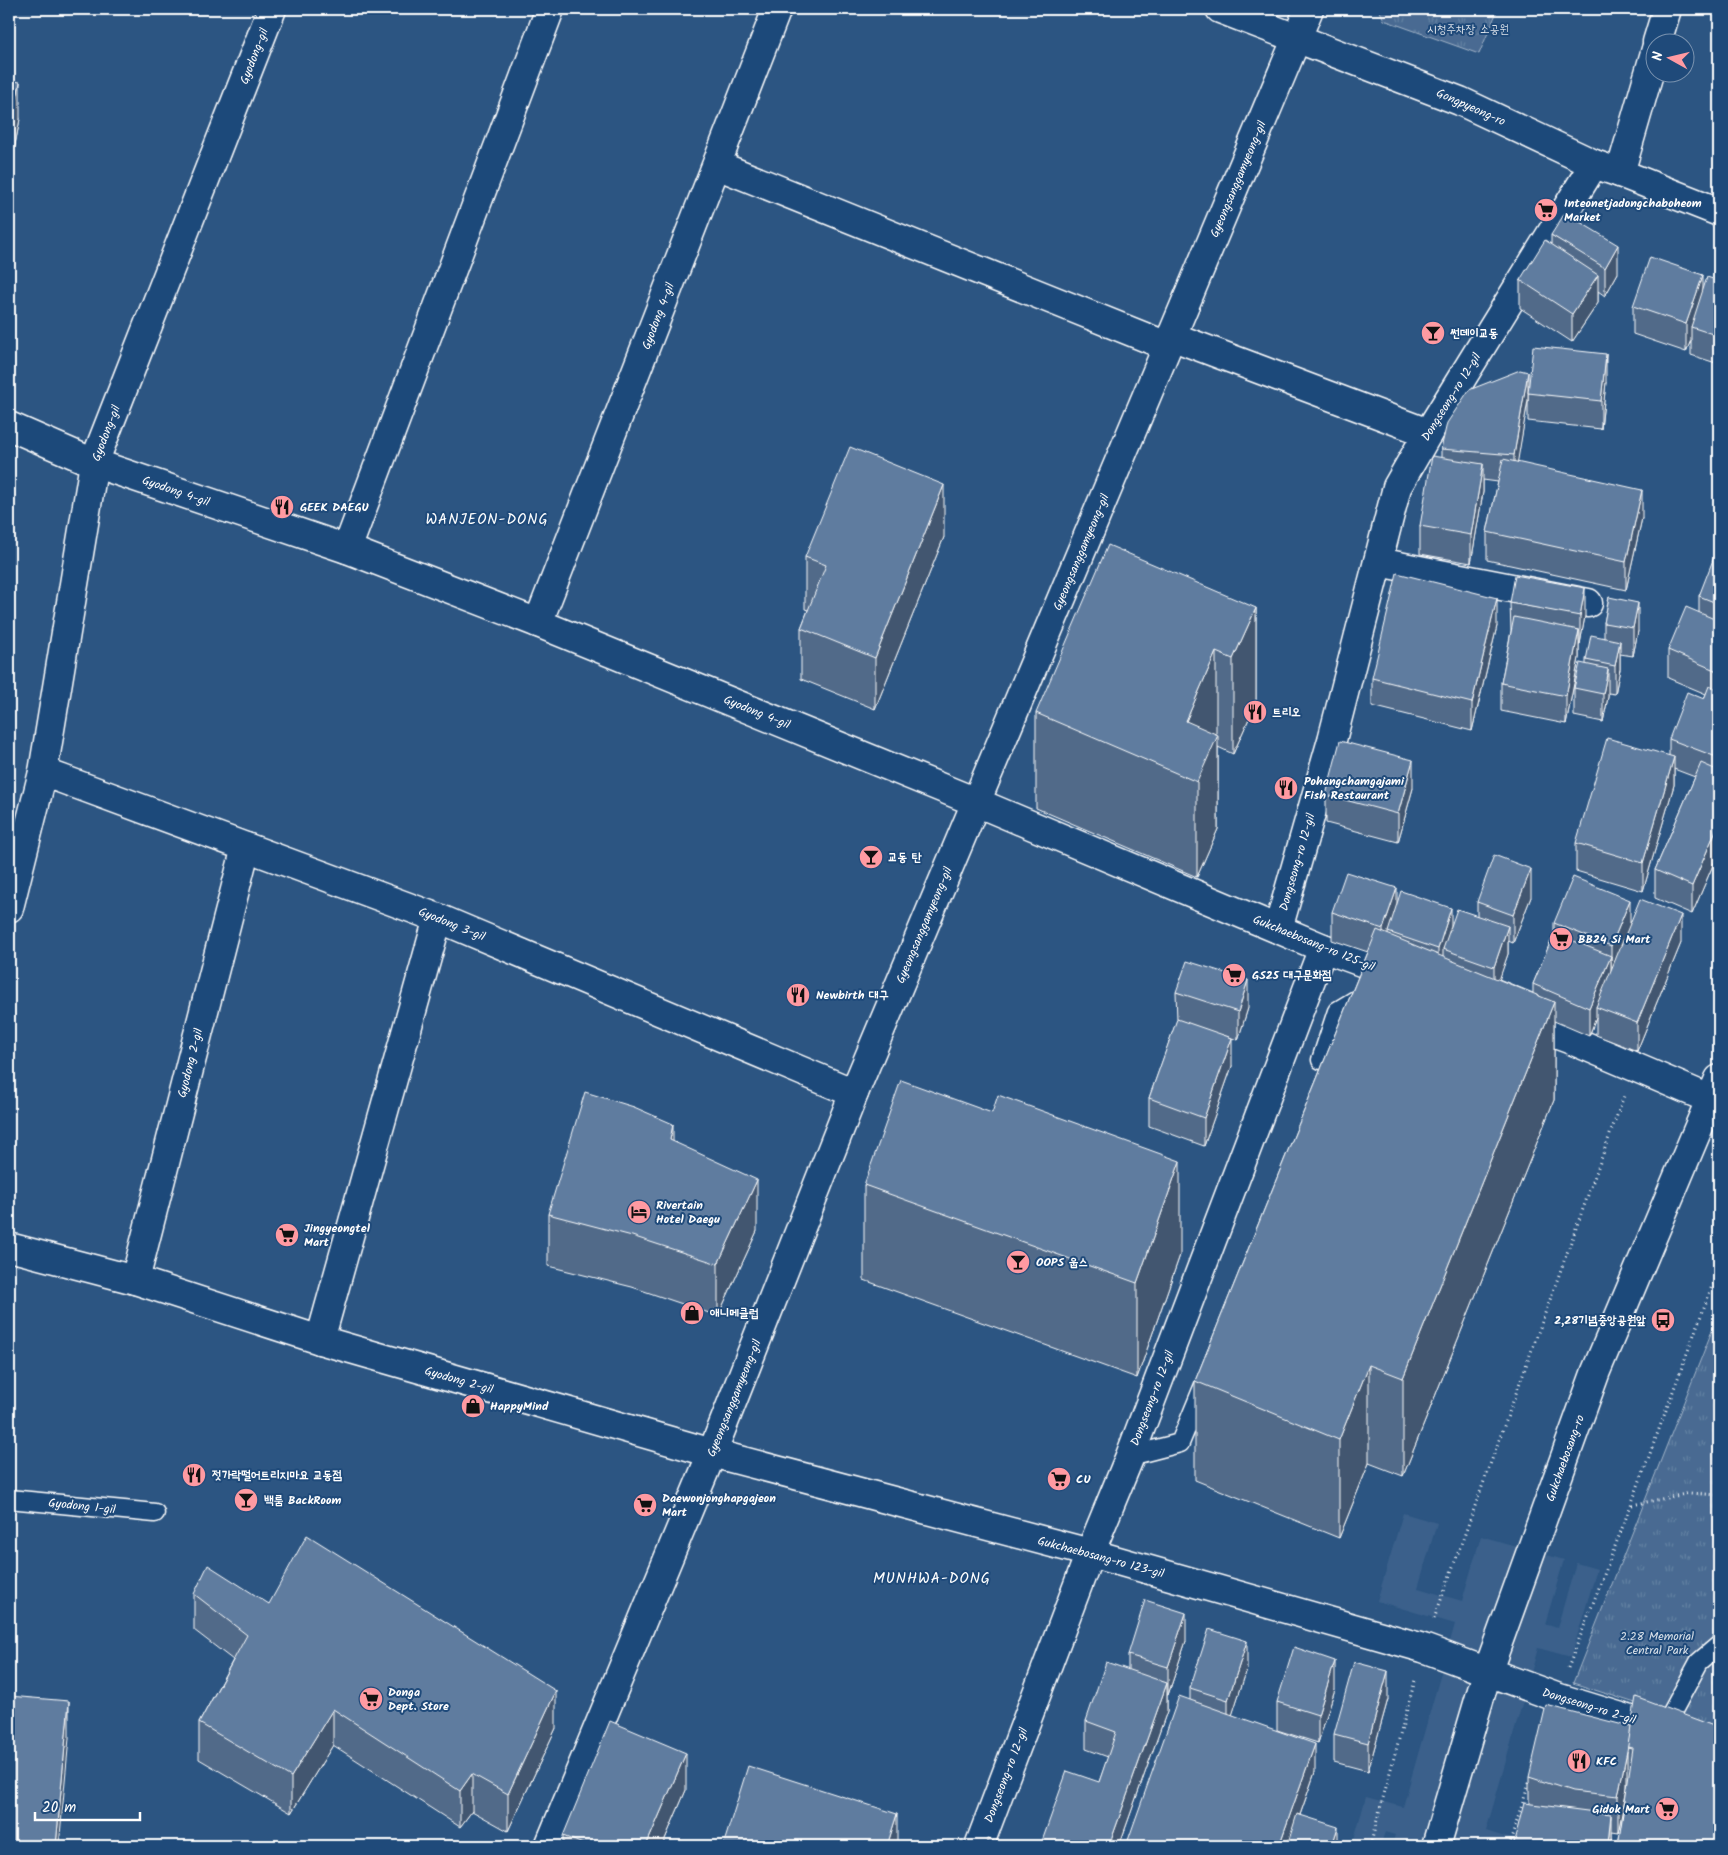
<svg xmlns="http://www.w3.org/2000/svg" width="1728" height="1855" viewBox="0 0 1728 1855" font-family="Kalam,'Poor Story',sans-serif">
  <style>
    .built { fill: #3b618b }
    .park { fill: url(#park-tufts); stroke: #a4b5c8 }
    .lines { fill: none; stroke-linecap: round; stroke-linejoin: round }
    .lane-casing { stroke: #fff; stroke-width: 21 }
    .street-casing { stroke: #fff; stroke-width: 31 }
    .secondary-casing { stroke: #fff; stroke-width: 31 }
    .path { stroke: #fff; stroke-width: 3; stroke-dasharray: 1 4; stroke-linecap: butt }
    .lane { stroke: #1f4a7a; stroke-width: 18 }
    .street { stroke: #1f4a7a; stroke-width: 28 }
    .secondary { stroke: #1f4a7a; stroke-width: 28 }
    .wall { fill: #516b89; stroke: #fff; fill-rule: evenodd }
    .shaded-wall { fill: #42576f; stroke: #fff }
    .building { fill: #5e7c9f; stroke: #fff }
    .labels { text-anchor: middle; stroke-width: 4; stroke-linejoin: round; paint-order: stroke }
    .park-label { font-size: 12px; fill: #dae1e9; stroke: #1f4a7a }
    .street-label { font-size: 12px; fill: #fff; stroke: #1f4a7a }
    .poi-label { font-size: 12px; font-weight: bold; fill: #fff; stroke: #1f4a7a; text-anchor: start }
    .quarter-label { font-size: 15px; letter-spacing: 1px; fill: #fff; stroke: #1f4a7a }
  </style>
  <defs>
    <pattern id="park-tufts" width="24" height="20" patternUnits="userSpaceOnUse" patternTransform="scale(1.25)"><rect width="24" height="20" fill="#486b92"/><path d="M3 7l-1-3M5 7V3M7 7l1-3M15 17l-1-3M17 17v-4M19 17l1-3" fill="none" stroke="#6381a2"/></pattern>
  </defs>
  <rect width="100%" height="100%" fill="#2c5582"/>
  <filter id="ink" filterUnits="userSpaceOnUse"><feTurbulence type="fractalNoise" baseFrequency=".02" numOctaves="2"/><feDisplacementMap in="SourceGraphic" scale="10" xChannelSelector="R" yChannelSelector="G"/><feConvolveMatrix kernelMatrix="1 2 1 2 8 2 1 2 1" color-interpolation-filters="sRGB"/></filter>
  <g filter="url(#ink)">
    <polygon class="built" points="1403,1513 1437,1523 1418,1588 1462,1601 1481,1536 1564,1560 1545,1624 1557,1628 1576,1563 1597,1569 1571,1657 1538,1648 1486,1831 1514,1840 1513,1846 1392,1846 1395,1835 1385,1832 1380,1846 1352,1846 1366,1797 1403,1807 1455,1624 1377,1601"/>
    <g class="park">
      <polygon points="1379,9 1498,9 1479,54 1384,20"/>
      <polygon points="1719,1313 1719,1730 1573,1683"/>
    </g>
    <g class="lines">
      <g class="lane-casing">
        <g id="lane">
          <polyline points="1321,1060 1337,1011 1367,993"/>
          <polyline points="1130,1456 1180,1443 1204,1385"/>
          <polyline points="9,1499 155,1513"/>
          <polyline points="1663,1729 1699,1662 1719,1645"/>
        </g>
      </g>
      <g class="street-casing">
        <g id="street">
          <polyline points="1657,42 1667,9"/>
          <polyline points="717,165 1167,346"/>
          <polyline points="1620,173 1656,49"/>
          <polyline points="1171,336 1428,433"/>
          <polyline points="9,426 94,463 347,549 538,623 976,802 1323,948 1400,976"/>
          <polyline points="347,549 550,9"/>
          <polyline points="1378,562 1588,603"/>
          <polyline points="538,623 777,9"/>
          <polyline points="43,772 438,918 854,1093"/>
          <polyline points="9,908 43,772 94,463 272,9"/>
          <polyline points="1278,929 1332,740 1397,487 1428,433 1594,164"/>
          <polyline points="1520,1021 1569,1039 1719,1103"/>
          <polyline points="9,1247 135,1280 320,1340 712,1453 1090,1553 1423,1648 1556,1697 1719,1747"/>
          <polyline points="135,1280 246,847"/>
          <polyline points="320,1340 438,918"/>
          <polyline points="979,1846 1090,1553 1130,1456 1323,948"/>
        </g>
      </g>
      <g class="secondary-casing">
        <g id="secondary">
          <polyline points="1220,9 1460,101 1594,164 1620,173 1719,212"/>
          <polyline points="549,1846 712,1453 854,1093 1309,9"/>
          <polyline points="1436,1846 1487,1673 1596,1371 1719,1079"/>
        </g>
      </g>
      <g class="path">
        <polyline points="1632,1505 1690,1493 1719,1495"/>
        <polyline points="1434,1619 1624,1096"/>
        <polyline points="1568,1668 1631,1505 1719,1267"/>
        <polyline points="1370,1846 1415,1680"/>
        <polyline points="1509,1846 1530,1780"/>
      </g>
      <use href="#lane" class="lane"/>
      <use href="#street" class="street"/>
      <use href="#secondary" class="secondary"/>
    </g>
    <g class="wall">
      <polygon points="9,80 20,119 11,165 9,164"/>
      <polygon points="1551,235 1618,273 1605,296 1598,291 1598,303 1572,342 1520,308 1520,280 1551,244"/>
      <polygon points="1719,281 1719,364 1691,355 1691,340 1686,352 1633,334 1633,306 1703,289"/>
      <polygon points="1606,382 1601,429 1528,421 1528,393"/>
      <polygon points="1528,400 1517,462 1642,518 1626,590 1487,560 1487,532 1498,482 1483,480 1483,492 1471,563 1420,554 1420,526 1441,457 1441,449"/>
      <polygon points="944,537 875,709 801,679 801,628 808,610 805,609 805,557"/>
      <polygon points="1719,553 1719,851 1692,914 1655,898 1655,870 1695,777 1674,769 1674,785 1643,891 1576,871 1576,843 1669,756 1669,739 1704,699 1706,694 1668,678 1668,650 1699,613 1699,596"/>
      <polygon points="1609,597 1638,631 1633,656 1620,654 1620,669 1615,694 1608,693 1608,697 1603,722 1574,716 1574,688 1586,664 1586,660 1604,637 1604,623"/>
      <polygon points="1510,603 1585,616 1580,644 1579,644 1579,658 1566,724 1501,711 1501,683 1511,631"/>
      <polygon points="1256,608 1256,703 1233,754 1218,747 1218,829 1197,877 1036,808 1036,713"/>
      <polygon points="1497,626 1472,731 1372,706 1372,678"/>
      <polygon points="1413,788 1398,842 1326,823 1326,795"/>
      <polygon points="1531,897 1513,943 1508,941 1508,954 1499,979 1533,993 1533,984 1554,934 1554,923 1630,924 1681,943 1637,1051 1596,1035 1596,1018 1589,1036 1554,1021 1554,1100 1403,1476 1369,1463 1339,1538 1195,1480 1195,1381 1368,952 1332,940 1332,912 1397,904 1451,925 1477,916 1477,902"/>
      <polygon points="1176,992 1248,1008 1238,1040 1222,1035 1232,1066 1204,1146 1149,1126 1149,1098 1177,1020"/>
      <polygon points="673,1141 757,1231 718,1316 632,1287 548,1266 548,1214"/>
      <polygon points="864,1185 1180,1255 1137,1378 864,1280"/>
      <polygon points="194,1594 269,1604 556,1728 508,1831 472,1811 460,1827 333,1745 291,1813 199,1759 199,1723 233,1660 194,1630"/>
      <polygon points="1186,1641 1168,1695 1167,1695 1167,1711 1119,1846 1041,1846 1041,1844 1099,1782 1108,1757 1086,1749 1086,1721 1128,1669 1128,1655"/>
      <polygon points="1247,1669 1232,1715 1315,1772 1300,1815 1338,1846 1126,1846 1190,1700 1190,1688"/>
      <polygon points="1335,1689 1318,1743 1277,1730 1277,1702"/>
      <polygon points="1388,1699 1368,1771 1334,1762 1334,1734"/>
      <path d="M1631 1727 1719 1846H1513L1529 1804V1777ZM1627 1788 1618 1845 1611 1844V1832L1618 1833Z"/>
      <polygon points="686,1790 662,1846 563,1846 563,1836"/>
    </g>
    <g class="shaded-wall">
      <polygon points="20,82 20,119 11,165 11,128"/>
      <polygon points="1618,245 1618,273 1605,296 1605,268"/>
      <polygon points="1598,275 1598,303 1572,342 1572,314"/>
      <polygon points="1703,275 1703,303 1691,327 1691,340 1686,352 1686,324"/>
      <polygon points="1606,354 1606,382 1601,429 1601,401"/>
      <polygon points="1528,372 1528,400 1514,483 1514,455"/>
      <polygon points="1483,464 1483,492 1471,563 1471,535"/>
      <polygon points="944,485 944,537 875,709 875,658"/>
      <polygon points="1642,490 1642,518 1626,590 1626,562"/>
      <polygon points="1585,588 1585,616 1580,644 1580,616"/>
      <polygon points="1497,598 1497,626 1472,731 1472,703"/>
      <polygon points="1638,603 1638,631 1633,656 1633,628"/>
      <polygon points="1256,608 1256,703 1233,754 1233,659"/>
      <polygon points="1579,630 1579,658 1566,724 1566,696"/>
      <polygon points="1620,641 1620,669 1615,694 1615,666"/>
      <polygon points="1216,652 1216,739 1218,735 1218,829 1197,877 1197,782 1186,721"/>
      <polygon points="1719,666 1719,694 1717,699 1717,671"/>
      <polygon points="1608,669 1608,697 1603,722 1603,694"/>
      <polygon points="1674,757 1674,785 1643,891 1643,863"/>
      <polygon points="1413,760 1413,788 1398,842 1398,814"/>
      <polygon points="1719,823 1719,851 1692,914 1692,886"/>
      <polygon points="1531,869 1531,897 1513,943 1513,915"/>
      <polygon points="1397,888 1397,916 1388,932 1388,943 1383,957 1383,929"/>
      <polygon points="1630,900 1630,928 1611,974 1611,946"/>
      <polygon points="1451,908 1451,936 1443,949 1443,961 1438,977 1438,949"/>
      <polygon points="1681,915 1681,943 1637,1051 1637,1023"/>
      <polygon points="1508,926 1508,954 1494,995 1494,967"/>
      <polygon points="1611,956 1611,984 1596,1007 1596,1018 1589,1036 1589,1008"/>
      <polygon points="1248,980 1248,1008 1238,1040 1238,1012"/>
      <polygon points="1554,1002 1554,1100 1403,1476 1403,1378"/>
      <polygon points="1232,1038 1232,1066 1204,1146 1204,1118"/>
      <polygon points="673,1124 673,1176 670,1140"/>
      <polygon points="1180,1161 1180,1255 1137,1378 1137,1283"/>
      <polygon points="757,1180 757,1231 718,1316 718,1264"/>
      <polygon points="1369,1365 1369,1463 1339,1538 1339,1440"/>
      <polygon points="1186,1613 1186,1641 1168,1695 1168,1667"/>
      <polygon points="1247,1641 1247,1669 1228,1728 1228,1700"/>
      <polygon points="1335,1661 1335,1689 1318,1743 1318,1715"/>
      <polygon points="1388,1671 1388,1699 1368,1771 1368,1743"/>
      <polygon points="1167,1683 1167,1711 1119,1846 1109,1846"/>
      <polygon points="556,1691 556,1728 508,1831 508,1794"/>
      <polygon points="69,1701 69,1738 59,1846 56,1846"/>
      <polygon points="333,1709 333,1745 291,1813 291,1777"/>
      <polygon points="1315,1744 1315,1772 1289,1846 1279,1846"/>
      <polygon points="1627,1751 1627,1788 1618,1833 1618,1796"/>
      <polygon points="686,1753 686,1790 662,1846 646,1846"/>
      <polygon points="472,1774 472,1811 460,1827 460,1791"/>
      <polygon points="897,1814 897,1846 887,1846"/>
      <polygon points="1611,1814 1611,1846 1608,1846"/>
      <polygon points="1338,1827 1338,1846 1332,1846"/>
    </g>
    <g class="building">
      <polygon points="9,80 20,82 11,128 9,128"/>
      <polygon points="1565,213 1618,245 1605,268 1551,235"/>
      <polygon points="1545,240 1598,275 1572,314 1520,280"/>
      <polygon points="1650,257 1703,275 1686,324 1633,306"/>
      <polygon points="1707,277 1719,281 1719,336 1691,327"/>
      <polygon points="1533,346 1606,354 1601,401 1528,393"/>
      <polygon points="1520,370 1528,372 1514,455 1441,449 1447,423 1469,390"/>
      <polygon points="850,447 944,485 875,658 801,628 826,565 805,557"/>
      <polygon points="1432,456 1483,464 1471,535 1420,526"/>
      <polygon points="1503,459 1642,490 1626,562 1487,532"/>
      <polygon points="1108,545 1256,608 1233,659 1216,652 1186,721 1218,735 1197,782 1036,713"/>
      <polygon points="1716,552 1719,553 1719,604 1699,596"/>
      <polygon points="1397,573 1497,598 1472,703 1372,678"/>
      <polygon points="1515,575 1585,588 1580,616 1510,603"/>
      <polygon points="1609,597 1638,603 1633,628 1604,623"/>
      <polygon points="1686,607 1719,621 1719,666 1717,671 1668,650"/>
      <polygon points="1514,617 1579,630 1566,696 1501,683"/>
      <polygon points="1591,635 1620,641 1615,666 1586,660"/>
      <polygon points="1580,663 1608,669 1603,694 1574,688"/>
      <polygon points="1709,686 1719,690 1719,758 1669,739 1687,692 1704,699"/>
      <polygon points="1607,738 1674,757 1643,863 1576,843"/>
      <polygon points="1340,741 1413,760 1398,814 1326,795"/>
      <polygon points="1701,763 1719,771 1719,823 1692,886 1655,870"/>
      <polygon points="1494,855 1531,869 1513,915 1477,902"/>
      <polygon points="1346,872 1397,888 1383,929 1332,912"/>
      <polygon points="1573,877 1630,900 1611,946 1554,923"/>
      <polygon points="1401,891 1451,908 1438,949 1388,932"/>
      <polygon points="1640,899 1681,915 1637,1023 1596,1007"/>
      <polygon points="1457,909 1508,926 1494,967 1443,949"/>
      <polygon points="1377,930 1554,1002 1403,1378 1369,1365 1339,1440 1195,1381"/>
      <polygon points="1554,933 1611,956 1589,1008 1533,984"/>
      <polygon points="1187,961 1248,980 1238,1012 1176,992"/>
      <polygon points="1177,1019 1232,1038 1204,1118 1149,1098"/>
      <polygon points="901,1080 992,1113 998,1095 1180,1161 1137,1283 864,1185"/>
      <polygon points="585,1092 634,1107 673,1124 670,1140 757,1180 718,1264 632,1236 548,1214"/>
      <polygon points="307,1535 556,1691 508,1794 472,1774 460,1791 333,1709 291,1777 199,1723 247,1635 194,1594 208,1565 269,1604"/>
      <polygon points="1145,1600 1186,1613 1168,1667 1128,1655"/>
      <polygon points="1209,1629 1247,1641 1228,1700 1190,1688"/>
      <polygon points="1294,1647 1335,1661 1318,1715 1277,1702"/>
      <polygon points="1106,1662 1167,1683 1109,1846 1046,1846 1041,1844 1067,1771 1099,1782 1116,1732 1086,1721"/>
      <polygon points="1354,1662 1388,1671 1368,1743 1334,1734"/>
      <polygon points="9,1696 69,1701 56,1846 9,1846"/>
      <polygon points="1179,1696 1315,1744 1279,1846 1126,1846"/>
      <polygon points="1636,1697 1719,1728 1719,1846 1618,1846 1633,1748 1627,1747"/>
      <polygon points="1546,1705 1631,1727 1627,1751 1618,1796 1572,1791 1529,1777"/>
      <polygon points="610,1721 686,1753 646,1846 588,1846 563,1836"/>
      <polygon points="748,1766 897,1814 887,1846 723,1846"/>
      <polygon points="1524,1803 1611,1814 1608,1844 1618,1845 1618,1846 1513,1846"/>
      <polygon points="1297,1814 1338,1827 1332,1846 1287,1846"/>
      <polygon points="988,1839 1008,1846 985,1846"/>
    </g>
  </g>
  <defs>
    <g id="supermarket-disc" transform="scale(1.25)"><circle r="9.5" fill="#ff9aa2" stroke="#1f4a7a"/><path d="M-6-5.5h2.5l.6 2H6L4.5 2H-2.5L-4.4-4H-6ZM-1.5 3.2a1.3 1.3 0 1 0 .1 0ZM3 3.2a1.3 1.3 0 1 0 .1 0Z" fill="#111"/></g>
    <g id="bar-disc" transform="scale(1.25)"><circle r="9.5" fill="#ff9aa2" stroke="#1f4a7a"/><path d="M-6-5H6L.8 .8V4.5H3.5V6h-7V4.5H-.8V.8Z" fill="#111"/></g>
    <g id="restaurant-disc" transform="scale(1.25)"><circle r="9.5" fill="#ff9aa2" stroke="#1f4a7a"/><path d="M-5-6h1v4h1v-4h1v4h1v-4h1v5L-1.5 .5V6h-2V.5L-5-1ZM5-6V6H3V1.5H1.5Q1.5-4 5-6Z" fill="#111"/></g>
    <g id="hotel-disc" transform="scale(1.25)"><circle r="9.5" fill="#ff9aa2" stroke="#1f4a7a"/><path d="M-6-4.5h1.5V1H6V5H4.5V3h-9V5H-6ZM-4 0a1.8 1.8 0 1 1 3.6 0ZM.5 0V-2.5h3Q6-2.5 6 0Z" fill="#111"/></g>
    <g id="shop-disc" transform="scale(1.25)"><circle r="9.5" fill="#ff9aa2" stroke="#1f4a7a"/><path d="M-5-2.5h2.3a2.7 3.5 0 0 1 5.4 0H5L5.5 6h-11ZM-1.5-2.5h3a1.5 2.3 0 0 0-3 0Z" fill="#111"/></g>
    <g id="bus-disc" transform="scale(1.25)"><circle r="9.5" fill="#ff9aa2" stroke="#1f4a7a"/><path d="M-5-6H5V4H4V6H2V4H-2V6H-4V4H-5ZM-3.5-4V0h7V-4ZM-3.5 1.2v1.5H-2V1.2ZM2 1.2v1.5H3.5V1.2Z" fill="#111"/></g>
  </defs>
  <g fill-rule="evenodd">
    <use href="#supermarket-disc" x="1546" y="210"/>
    <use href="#bar-disc" x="1433" y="333"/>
    <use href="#restaurant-disc" x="282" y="507"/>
    <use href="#restaurant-disc" x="1255" y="712"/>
    <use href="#restaurant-disc" x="1286" y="788"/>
    <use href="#bar-disc" x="871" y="857"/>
    <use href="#supermarket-disc" x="1561" y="939"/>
    <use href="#supermarket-disc" x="1234" y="975"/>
    <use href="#restaurant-disc" x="798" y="995"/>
    <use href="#hotel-disc" x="639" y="1212"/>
    <use href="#supermarket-disc" x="287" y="1235"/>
    <use href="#bar-disc" x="1018" y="1262"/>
    <use href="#shop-disc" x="692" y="1313"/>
    <use href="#bus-disc" x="1663" y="1320"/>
    <use href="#shop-disc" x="473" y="1406"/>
    <use href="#restaurant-disc" x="194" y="1475"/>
    <use href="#supermarket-disc" x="1059" y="1479"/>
    <use href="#bar-disc" x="246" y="1500"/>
    <use href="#supermarket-disc" x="645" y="1505"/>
    <use href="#supermarket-disc" x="371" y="1699"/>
    <use href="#restaurant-disc" x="1579" y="1761"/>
    <use href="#supermarket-disc" x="1667" y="1809"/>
  </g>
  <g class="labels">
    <g class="park-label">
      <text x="1468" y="33">시청주차장 소공원</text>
      <text x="1657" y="1640">2.28 Memorial<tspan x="1657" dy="14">Central Park</tspan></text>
    </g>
    <g class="street-label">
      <text transform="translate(254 56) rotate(-69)" y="4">Gyodong-gil</text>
      <text transform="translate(1471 107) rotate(24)" y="4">Gongpyeong-ro</text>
      <text transform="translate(1238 179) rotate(-67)" y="4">Gyeongsanggamyeong-gil</text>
      <text transform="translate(658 316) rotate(-69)" y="4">Gyodong 4-gil</text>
      <text transform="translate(1451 397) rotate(-58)" y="4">Dongseong-ro 12-gil</text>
      <text transform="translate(106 433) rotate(-69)" y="4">Gyodong-gil</text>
      <text transform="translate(176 491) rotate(19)" y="4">Gyodong 4-gil</text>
      <text transform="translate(1081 552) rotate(-67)" y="4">Gyeongsanggamyeong-gil</text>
      <text transform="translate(757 712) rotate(22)" y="4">Gyodong 4-gil</text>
      <text transform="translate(1297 862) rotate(-74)" y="4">Dongseong-ro 12-gil</text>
      <text transform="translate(452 924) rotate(22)" y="4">Gyodong 3-gil</text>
      <text transform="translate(924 925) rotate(-67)" y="4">Gyeongsanggamyeong-gil</text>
      <text transform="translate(1314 943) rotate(22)" y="4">Gukchaebosang-ro 125-gil</text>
      <text transform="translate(190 1063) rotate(-76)" y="4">Gyodong 2-gil</text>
      <text transform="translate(459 1380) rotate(16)" y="4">Gyodong 2-gil</text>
      <text transform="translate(734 1398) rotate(-68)" y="4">Gyeongsanggamyeong-gil</text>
      <text transform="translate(1152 1398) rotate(-69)" y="4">Dongseong-ro 12-gil</text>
      <text transform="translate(1565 1458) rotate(-70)" y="4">Gukchaebosang-ro</text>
      <text transform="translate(82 1506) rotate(6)" y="4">Gyodong 1-gil</text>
      <text transform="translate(1101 1557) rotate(15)" y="4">Gukchaebosang-ro 123-gil</text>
      <text transform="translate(1589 1706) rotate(17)" y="4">Dongseong-ro 2-gil</text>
      <text transform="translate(1006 1775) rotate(-69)" y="4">Dongseong-ro 12-gil</text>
    </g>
    <g class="poi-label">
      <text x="1564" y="207">Inteonetjadongchaboheom<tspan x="1564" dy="14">Market</tspan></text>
      <text x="1450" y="337">썬데이교동</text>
      <text x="300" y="511">GEEK DAEGU</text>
      <text x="1272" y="716">트리오</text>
      <text x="1304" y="785">Pohangchamgajami<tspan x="1304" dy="14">Fish Restaurant</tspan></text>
      <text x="888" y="861">교동 탄</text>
      <text x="1578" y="943">BB24 Si Mart</text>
      <text x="1252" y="979">GS25 대구문화점</text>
      <text x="816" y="999">Newbirth 대구</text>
      <text x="656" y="1209">Rivertain<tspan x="656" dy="14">Hotel Daegu</tspan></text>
      <text x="304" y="1232">Jingyeongtel<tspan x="304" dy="14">Mart</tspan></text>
      <text x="1036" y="1266">OOPS 웁스</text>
      <text x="710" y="1317">애니메클럽</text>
      <text x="1646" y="1324" text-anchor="end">2,28기념중앙공원앞</text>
      <text x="490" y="1410">HappyMind</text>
      <text x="212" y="1479">젓가락떨어트리지마요 교동점</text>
      <text x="1076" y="1483">CU</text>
      <text x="662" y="1502">Daewonjonghapgajeon<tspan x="662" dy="14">Mart</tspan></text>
      <text x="264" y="1504">백룸 BackRoom</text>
      <text x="388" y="1696">Donga<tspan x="388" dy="14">Dept. Store</tspan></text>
      <text x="1596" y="1765">KFC</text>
      <text x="1650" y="1813" text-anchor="end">Gidok Mart</text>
    </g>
    <g class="quarter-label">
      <text x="487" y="524">WANJEON-DONG</text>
      <text x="932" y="1583">MUNHWA-DONG</text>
    </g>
  </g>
  <rect width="1728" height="1855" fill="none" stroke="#1f4a7a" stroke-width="30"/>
  <rect x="15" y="15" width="1698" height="1825" fill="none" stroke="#fff" stroke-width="2" filter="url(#ink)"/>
  <g transform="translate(1670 58) rotate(278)"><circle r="24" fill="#1f4a7a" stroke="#7992af"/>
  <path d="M0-4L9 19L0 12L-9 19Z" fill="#ff9aa2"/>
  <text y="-8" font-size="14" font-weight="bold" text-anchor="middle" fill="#ffffff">N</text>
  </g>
  <path d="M35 1812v8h105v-8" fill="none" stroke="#ffffff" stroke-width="2.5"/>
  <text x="42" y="1812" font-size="15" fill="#ffffff" stroke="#1f4a7a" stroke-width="4" paint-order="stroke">20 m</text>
</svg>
